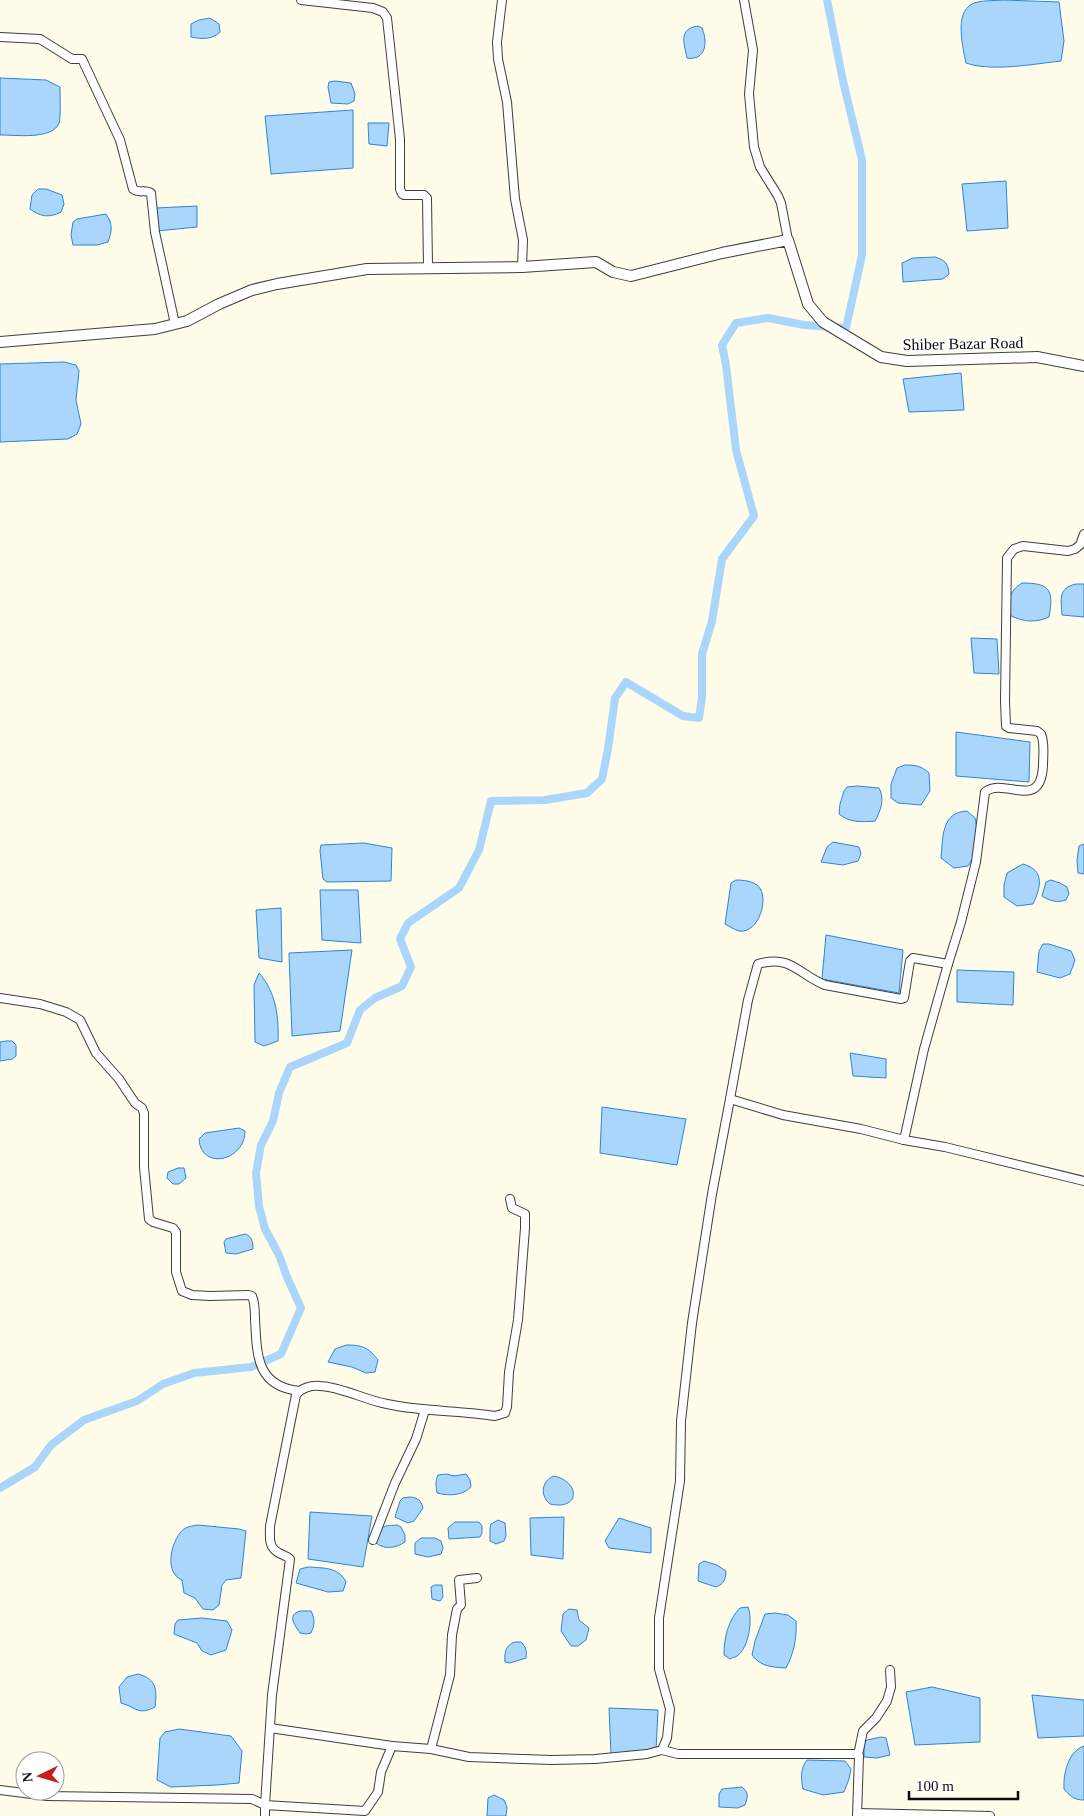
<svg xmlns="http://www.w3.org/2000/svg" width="1084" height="1816" viewBox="0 0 1084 1816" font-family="'Times New Roman',serif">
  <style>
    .water { fill: #aad6fb; stroke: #2b86d7 }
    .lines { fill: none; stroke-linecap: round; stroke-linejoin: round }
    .canal { stroke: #aad6fb; stroke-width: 8 }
    .minor-casing { stroke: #3e3e3e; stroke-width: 10 }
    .tertiary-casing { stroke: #3e3e3e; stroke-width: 12 }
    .minor { stroke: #fff; stroke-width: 8 }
    .tertiary { stroke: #fff; stroke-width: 10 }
    .labels { text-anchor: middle; stroke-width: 5; stroke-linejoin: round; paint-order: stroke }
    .street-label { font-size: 16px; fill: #0b0b0b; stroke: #fff }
  </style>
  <rect width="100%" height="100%" fill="#fffcea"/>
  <g class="water">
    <path d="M1003 0 1059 2 1064 41 1061 61C1034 64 991 72 966 63 963 48 954 13 972 4 979 0 994 1 1003 0Z"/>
    <path d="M210 18 219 24 220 32C212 40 202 39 191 37V24L199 20Z"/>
    <path d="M698 26 702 28C708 42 706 61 687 58 684 43 678 29 698 26Z"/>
    <path d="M0 78 46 80 60 87C60 95 61 117 59 123 53 140 15 135 0 135Z"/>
    <polygon points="335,81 351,83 355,94 354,101 348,104 331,103 328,87 329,82"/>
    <polygon points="353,110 353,168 271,174 265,116"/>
    <polygon points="368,123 389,123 387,146 369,144"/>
    <polygon points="1006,181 1008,228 967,231 962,184"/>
    <path d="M38 189H46L62 195 64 204 61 212C49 218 41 217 30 209L32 195Z"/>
    <polygon points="197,206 197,227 157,231 156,208"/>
    <path d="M106 214C113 224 112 231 108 242L97 245H73L71 235 73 222 77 219Z"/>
    <path d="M935 257C945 260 948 263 949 274L943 279 903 282 902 263 913 258Z"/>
    <polygon points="64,362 76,365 79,371 76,400 81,424 77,434 68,439 0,442 0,364"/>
    <polygon points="961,373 964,410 909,412 903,379"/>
    <path d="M1022 583C1050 583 1054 590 1049 617 1035 623 1025 622 1011 616 1008 601 1008 592 1022 583Z"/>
    <path d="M1076 584H1084V617L1062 615C1061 599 1058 588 1076 584Z"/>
    <polygon points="971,638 997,639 999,674 974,673"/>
    <polygon points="956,732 1030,742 1029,782 956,776"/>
    <path d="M905 765C915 765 922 766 929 773L930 791 921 805 898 803 891 798V784L897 768Z"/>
    <path d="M857 786 879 788C885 799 881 810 875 821 862 822 850 823 839 814L840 804 844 791 847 787Z"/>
    <path d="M967 811 975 818C979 837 979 850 968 866L954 868 941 858C943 838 941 812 967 811Z"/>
    <polygon points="833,842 859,847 861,854 858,861 843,865 821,862 827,847"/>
    <polygon points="364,843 392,848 391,881 327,882 323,879 320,851 321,845"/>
    <polygon points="1084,844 1084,874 1078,873 1077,860 1079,846"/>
    <path d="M1023 864C1045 870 1041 887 1033 904L1017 906 1004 897V885L1007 873Z"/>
    <path d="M736 880C743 880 753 881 758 886 770 897 759 934 739 931 735 930 729 926 725 924L731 883Z"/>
    <path d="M1051 880 1060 883 1067 887 1069 894 1066 900C1057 903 1050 901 1042 896L1046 882Z"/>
    <polygon points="320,890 358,890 361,943 322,940"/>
    <polygon points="281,908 282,962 259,958 256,910"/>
    <polygon points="826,935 903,950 899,993 822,979"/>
    <polygon points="1043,944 1049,944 1071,951 1075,960 1070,974 1060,978 1037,972 1039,951"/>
    <polygon points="352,950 340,1031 292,1036 289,953"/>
    <polygon points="957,970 1014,972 1013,1005 957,1002"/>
    <path d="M259 973C276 992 279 1017 278 1041L264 1046 255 1042 254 985Z"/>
    <polygon points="6,1041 12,1041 16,1045 16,1056 12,1059 0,1061 0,1042"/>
    <polygon points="850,1053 886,1059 886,1078 853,1076"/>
    <polygon points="602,1107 686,1119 677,1165 600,1153"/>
    <path d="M239 1128 245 1131C245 1161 201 1171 199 1139L205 1133Z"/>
    <polygon points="178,1168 184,1168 186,1178 179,1184 173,1184 167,1178 168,1172"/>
    <path d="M245 1234C252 1236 253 1242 253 1249L236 1254 226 1253 224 1242 226 1239Z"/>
    <path d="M346 1345C362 1345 368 1347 378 1360L375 1372 366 1373 352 1367 328 1362 335 1349Z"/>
    <path d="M446 1474 454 1476 466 1474 470 1480 471 1487C462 1496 449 1496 437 1493 436 1487 435 1481 438 1475Z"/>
    <path d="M554 1476C581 1482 580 1511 550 1504 540 1496 541 1481 554 1476Z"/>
    <path d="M410 1497C418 1498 421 1500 423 1508L414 1521 408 1523 395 1517 400 1501 403 1498Z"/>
    <polygon points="310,1512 372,1516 363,1567 308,1559"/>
    <polygon points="564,1517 563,1559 531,1555 530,1518"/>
    <polygon points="619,1518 651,1528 651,1553 609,1548 605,1541"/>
    <polygon points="498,1520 505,1523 506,1536 504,1541 496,1544 490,1541 490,1528 491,1524"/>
    <polygon points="455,1522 479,1522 482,1526 482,1533 480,1537 449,1539 448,1528"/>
    <path d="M198 1525 239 1529 246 1531 241 1578 226 1580 222 1585 219 1605 213 1610 203 1609 195 1598 184 1593 182 1580C165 1573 170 1546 180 1533 184 1527 191 1526 198 1525Z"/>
    <path d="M397 1525 401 1527 405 1535V1542C396 1548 385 1550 376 1543 378 1526 381 1526 397 1525Z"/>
    <polygon points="421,1538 435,1538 441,1541 443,1548 441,1554 428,1557 415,1554 415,1543"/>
    <path d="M704 1561 717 1565 726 1571C726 1579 724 1584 716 1587L698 1581 699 1564Z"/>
    <path d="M308 1567C323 1568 339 1567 346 1582L343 1591 328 1592 296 1583 300 1569Z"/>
    <polygon points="435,1585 442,1585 443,1597 440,1601 432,1599 431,1587"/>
    <path d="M748 1607C753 1619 749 1648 737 1656 736 1657 731 1658 730 1659L724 1655C724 1638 728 1620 740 1608Z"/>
    <polygon points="569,1609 577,1610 579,1620 589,1628 586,1640 578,1646 571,1646 561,1631 563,1614"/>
    <path d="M300 1611H311C315 1619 315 1624 311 1633L306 1634 300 1633C294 1624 287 1615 300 1611Z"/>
    <path d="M775 1613 788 1615 796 1621C797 1638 794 1653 786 1668 772 1667 761 1667 752 1655L755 1641 765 1614Z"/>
    <polygon points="202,1618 227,1621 232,1630 226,1650 211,1655 202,1651 197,1643 174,1634 175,1624 178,1620"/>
    <path d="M515 1642H521C526 1647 527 1651 526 1658L510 1663 505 1662C504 1652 506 1645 515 1642Z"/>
    <path d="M138 1674C157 1679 157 1690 155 1707 138 1716 136 1707 121 1703L119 1687 127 1677Z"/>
    <polygon points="932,1687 980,1698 980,1742 915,1745 906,1692"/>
    <polygon points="1032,1695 1084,1700 1084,1736 1038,1738"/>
    <polygon points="609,1708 658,1710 656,1751 611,1755"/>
    <polygon points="179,1729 231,1736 242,1751 239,1783 217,1785 171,1787 157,1780 160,1738 165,1732"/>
    <polygon points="881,1737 886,1738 890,1755 877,1758 864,1757 864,1743 867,1740"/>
    <path d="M1084 1746V1800C1074 1800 1070 1796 1064 1789 1063 1775 1068 1751 1084 1746Z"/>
    <path d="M807 1760 845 1761 851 1769 849 1779 844 1792 823 1795 803 1789C801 1778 800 1769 807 1760Z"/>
    <path d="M742 1787C749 1793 748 1796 745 1805L738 1808 719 1807V1794L722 1789Z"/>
    <polygon points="494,1795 504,1800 507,1807 506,1816 487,1816 488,1798"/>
  </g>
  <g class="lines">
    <polyline class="canal" points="0,1488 35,1467 51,1445 84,1420 137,1401 163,1384 194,1373 251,1367 281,1354 301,1308 287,1277 279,1255 265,1229 259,1206 256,1173 261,1145 273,1121 279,1093 290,1067 347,1043 360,1010 375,998 402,986 411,967 400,939 408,923 459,888 479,850 491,801 545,800 587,793 602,779 608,749 615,698 626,682 683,716 699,718 702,697 702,654 712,621 722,559 754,516 736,450 726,365 722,345 736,323 768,318 804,325 846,328 862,255 862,160 843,81 827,0"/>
    <g class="minor-casing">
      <g id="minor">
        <polyline points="301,0 373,8 383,12 387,18 400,139 400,189 402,194 404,195 424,195 427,198 428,267"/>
        <polyline points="502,0 497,42 498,59 507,102 515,199 523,240 522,267"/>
        <polyline points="744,0 753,50 749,94 754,147 760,167 778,196 781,203 788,240"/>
        <path d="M0 37 40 39 72 59H82L120 140 133 189C139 194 145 189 151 193L155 232 175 324"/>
        <path d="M0 998 40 1004 66 1012 80 1020 96 1053 119 1079 135 1103 142 1108 144 1113V1167L149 1219 153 1222 173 1228 176 1232V1272L182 1291 192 1295 210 1296 248 1295 252 1296C255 1303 255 1312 255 1319 257 1355 256 1386 299 1391"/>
        <path d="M730 1099 748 1000 758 964C791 954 799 975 825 985L901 999 904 998 910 961 913 958 948 964 961 922 976 862 985 792C1004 776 1041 813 1043 765 1043 755 1045 743 1041 734L1037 731 1009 728 1006 726 1005 701 1007 558 1014 549 1023 546 1068 551 1075 549 1080 545 1084 534"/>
        <polyline points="904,1140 924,1049 948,964"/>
        <polyline points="373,1540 395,1483 416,1439 425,1410"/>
        <polyline points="270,1728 392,1746"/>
        <polyline points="431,1749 469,1757 552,1760 595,1759 647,1754 662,1750 667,1738 670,1709 659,1669 659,1618 680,1481 681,1421 692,1323 712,1194 730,1099 783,1115 861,1129 904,1140 945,1147 1084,1181"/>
        <polyline points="662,1750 678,1754 856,1754 859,1756 857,1816"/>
        <polyline points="858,1755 863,1731 876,1718 887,1701 891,1687 890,1670"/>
        <path d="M0 1790 47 1796 252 1799 265 1805 272 1695 290 1559C287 1556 283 1555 279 1553 268 1547 270 1538 270 1526L296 1395C301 1388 311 1385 320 1386 342 1387 365 1400 387 1404 423 1412 459 1410 495 1416L505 1413 507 1407 509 1372 518 1320 525 1228V1214L512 1208 510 1199"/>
        <polyline points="858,1813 990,1816"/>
        <polyline points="265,1816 265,1805 365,1811 378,1792 381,1772 392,1746 431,1749 450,1675 452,1635 457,1609 461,1605 459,1580 477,1578"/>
      </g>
    </g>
    <g class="tertiary-casing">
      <polyline id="tertiary" points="0,342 155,329 187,321 219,304 252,290 277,284 367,269 522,267 596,262 613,272 631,276 722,253 788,240 808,304 823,322 881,357 907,361 1037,357 1084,366"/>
    </g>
    <use href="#minor" class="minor"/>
    <use href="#tertiary" class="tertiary"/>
  </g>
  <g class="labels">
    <g class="street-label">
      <text transform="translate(963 343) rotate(-1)" y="6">Shiber Bazar Road</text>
    </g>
  </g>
  <g transform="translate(40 1776) rotate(265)"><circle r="24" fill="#ffffff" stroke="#9d9d9d"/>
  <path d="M0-4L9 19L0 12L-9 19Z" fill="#c51f1a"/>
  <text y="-8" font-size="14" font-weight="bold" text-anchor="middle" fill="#0b0b0b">N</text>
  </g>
  <path d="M909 1791v8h109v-8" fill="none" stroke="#0b0b0b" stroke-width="2.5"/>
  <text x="916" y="1791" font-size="15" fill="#0b0b0b" stroke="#ffffff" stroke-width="4" paint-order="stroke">100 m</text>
</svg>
